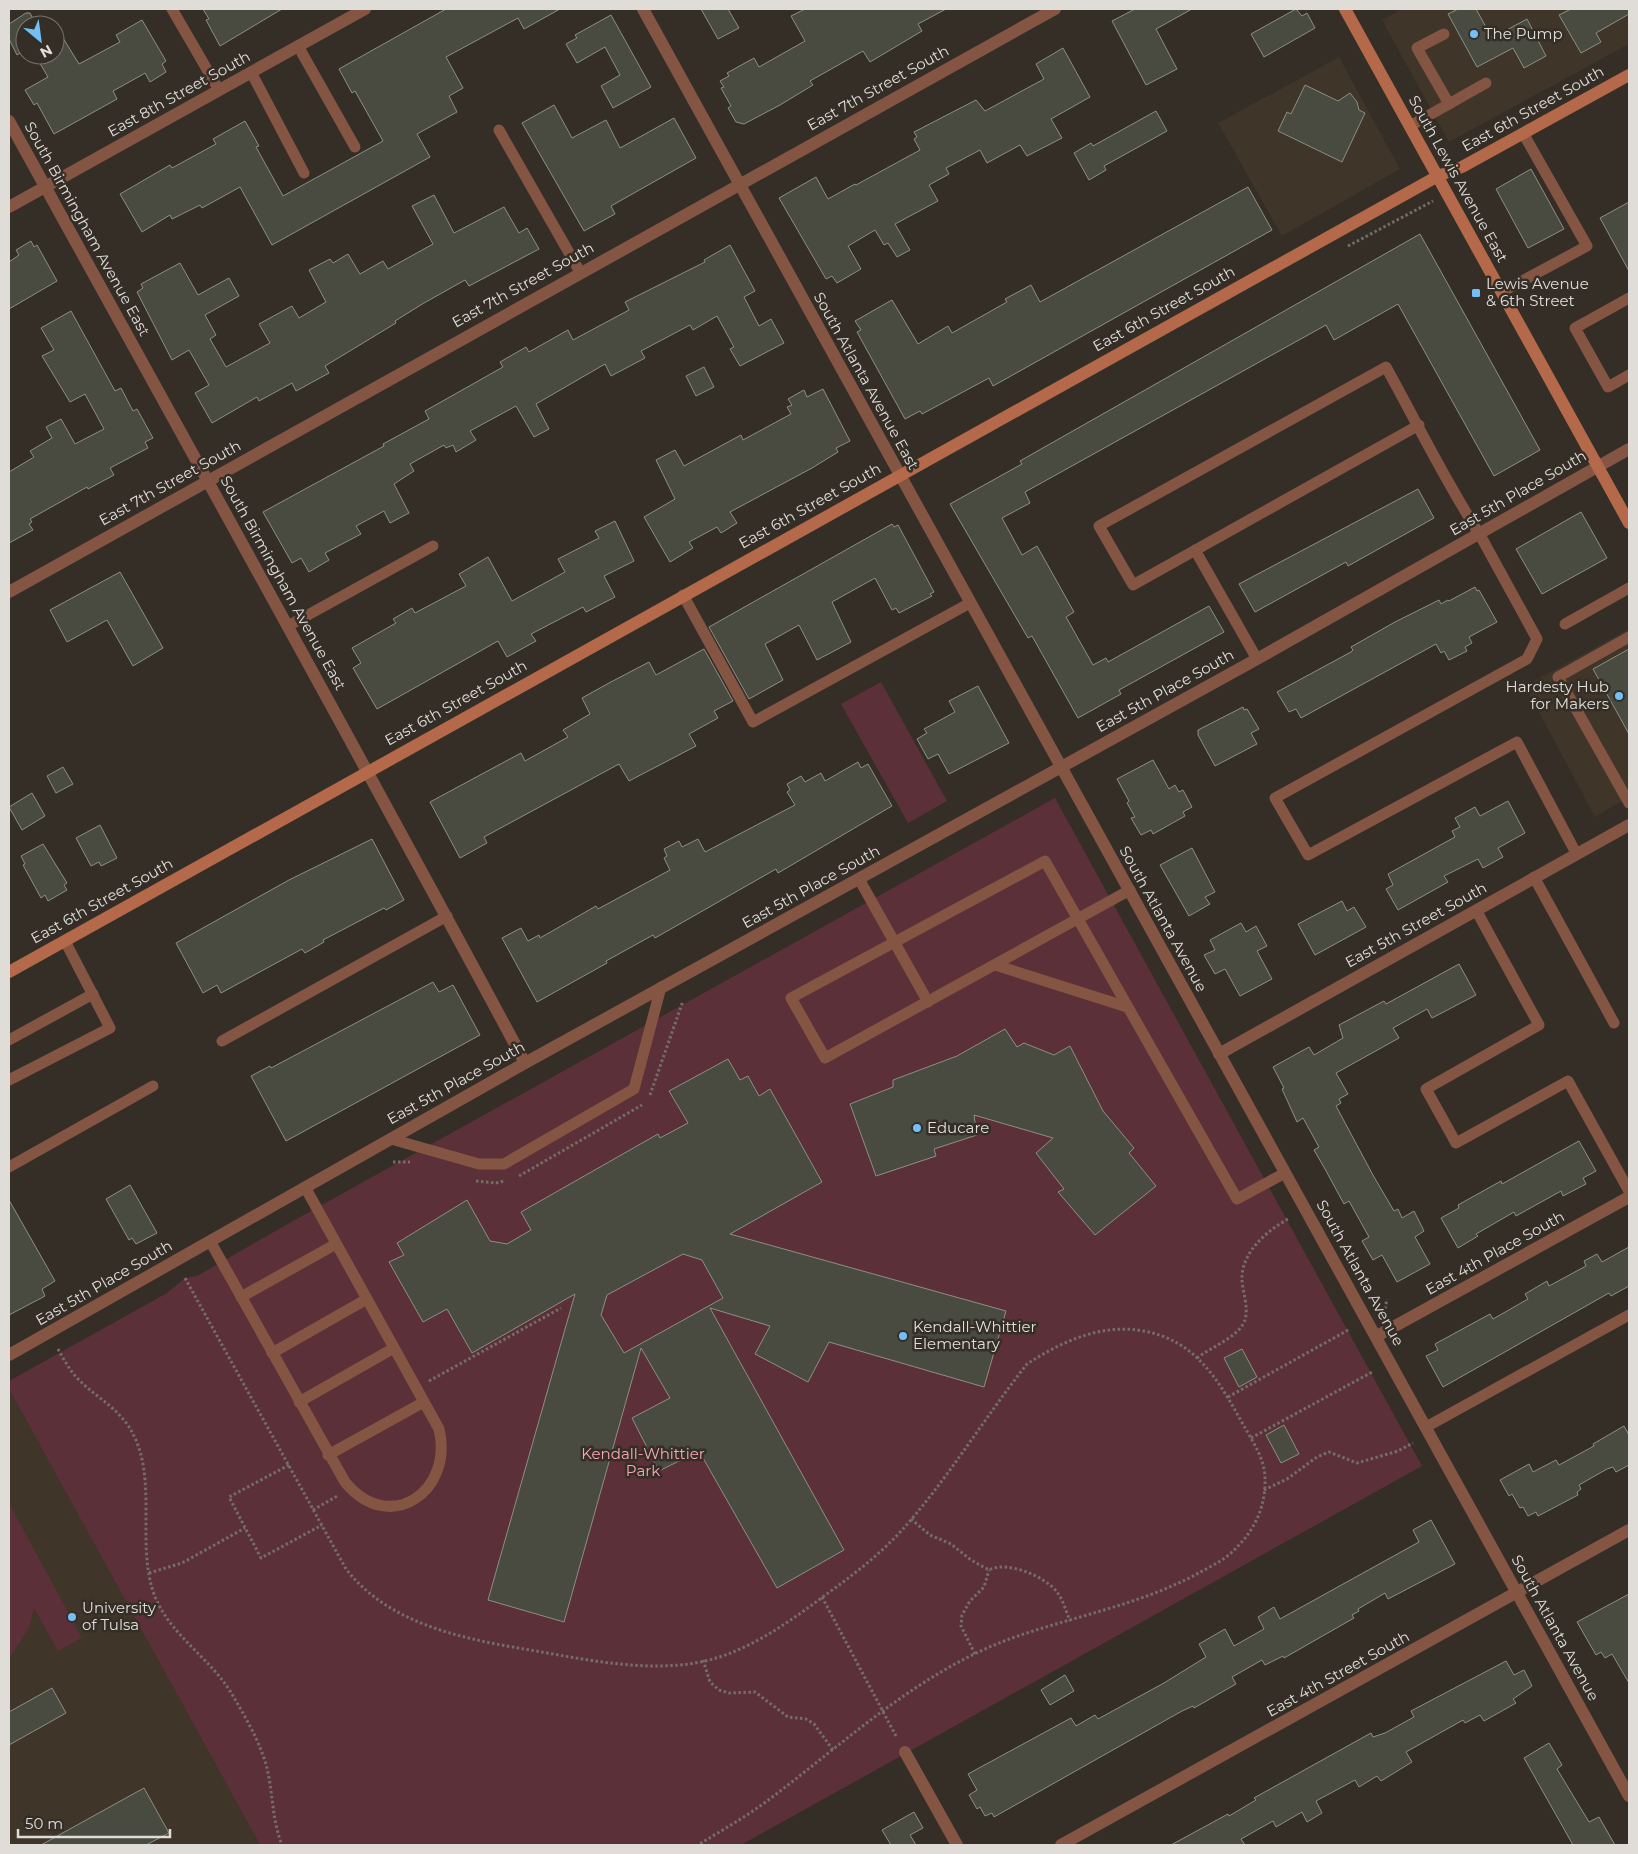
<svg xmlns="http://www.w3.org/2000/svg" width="1638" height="1854" viewBox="0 0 1638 1854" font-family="Montserrat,sans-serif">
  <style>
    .built { fill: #3f3528 }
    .green { fill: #5c3038 }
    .building { fill: #494a40; stroke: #8e8f84; fill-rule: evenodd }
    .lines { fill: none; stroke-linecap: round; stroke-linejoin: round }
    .path { stroke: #736e68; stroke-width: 3; stroke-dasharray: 2.5 2.5; stroke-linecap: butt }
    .lane { stroke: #855543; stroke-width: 11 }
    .street { stroke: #855543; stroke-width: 12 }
    .secondary { stroke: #b4694b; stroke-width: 12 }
    .poi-dot { fill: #73c0f6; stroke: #342e27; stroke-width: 2 }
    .labels { text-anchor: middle; stroke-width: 5; stroke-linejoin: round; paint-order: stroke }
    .poi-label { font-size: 15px; fill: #e0ddd8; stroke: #342e27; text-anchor: start }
    .street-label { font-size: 15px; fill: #e0ddd8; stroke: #342e27 }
    .park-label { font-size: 15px; fill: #faa7b4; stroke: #342e27 }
  </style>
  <rect width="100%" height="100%" fill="#342e27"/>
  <g class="built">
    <polygon points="1402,9 1629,9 1629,44 1449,142 1382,20"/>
    <polygon points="1339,57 1400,169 1282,236 1218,123"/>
    <polygon points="1629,629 1629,797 1595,817 1525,686"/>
    <polygon points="9,1389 260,1845 9,1845"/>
  </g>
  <g class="green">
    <polygon points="881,682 947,801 908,823 841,704"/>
    <polygon points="1055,798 1422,1466 741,1845 260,1845 9,1389 9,1381 167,1293 185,1278 197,1276 293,1221"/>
    <polygon points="9,1503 82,1638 58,1651 34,1608 30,1626 9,1659"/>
  </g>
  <g class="building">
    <polygon points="203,9 282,9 220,46 206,20 209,19"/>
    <polygon points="446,9 560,9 524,29 518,18 446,57 463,88 449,96 457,112 417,134 430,157 272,245 240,187 202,208 200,205 172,219 170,215 142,232 120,194 170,165 172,168 216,144 213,139 245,121 259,146 256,147 283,196 383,141 355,91 352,93 339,69"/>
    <polygon points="701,9 728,9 739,28 718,39"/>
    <polygon points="805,9 946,9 918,24 922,31 870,62 863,51 810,81 813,85 780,105 744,124 736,122 728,108 731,106 721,88 724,87 720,81 729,76 727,73 754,58 759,67 805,41 791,16"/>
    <polygon points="1135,9 1192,9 1156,29 1177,69 1146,85 1112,21"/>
    <polygon points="1296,9 1302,16 1307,13 1315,28 1264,57 1251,34"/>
    <polygon points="1458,9 1476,9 1492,38 1527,19 1546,56 1524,68 1513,48 1477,67 1448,14"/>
    <polygon points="1571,9 1629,9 1629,14 1596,33 1601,42 1581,53 1559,15"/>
    <polygon points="26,13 30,13 36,25 25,25 25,50 17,55 9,39 9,24"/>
    <polygon points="611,15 651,87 613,108 601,86 620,75 605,47 577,63 566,44 577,38 575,35"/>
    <polygon points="142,20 166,61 162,64 166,72 150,82 145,73 140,76 113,91 117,99 54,134 37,103 34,105 25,90 48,77 35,55 53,55 55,59 55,25 79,64 120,42 116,35"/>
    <polygon points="1063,48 1090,97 1051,119 1062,138 1027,156 1020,145 987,163 980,150 946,168 949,174 929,185 938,201 895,224 910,250 897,257 888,243 884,245 875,230 848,246 861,269 837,283 832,276 826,279 779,198 816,177 828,199 855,184 856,185 920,150 914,139 917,137 914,132 976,100 985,111 1044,79 1036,64"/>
    <polygon points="1305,85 1338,101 1350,93 1357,102 1359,110 1365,113 1342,162 1278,131 1287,112 1291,114"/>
    <polygon points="554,105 572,138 606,120 620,148 674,118 696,158 611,206 615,214 584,231 522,123"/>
    <polygon points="1156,111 1167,131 1104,166 1106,170 1089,180 1074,153 1091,143 1093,146"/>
    <polygon points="1531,169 1564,229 1528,248 1496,189"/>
    <polygon points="1248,187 1272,230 993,386 989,378 922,414 920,411 905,419 857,332 861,330 855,321 892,300 918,344 948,326 952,333 1007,302 1005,299 1031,285 1040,302"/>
    <polygon points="434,195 454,233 504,207 519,233 527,228 539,249 469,286 465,280 424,303 395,321 396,323 325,366 329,373 296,391 292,383 259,401 257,397 212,423 195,393 209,385 189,350 172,360 137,292 143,288 141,284 180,263 198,295 229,278 239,296 205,315 216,335 210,339 226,367 270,343 259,324 292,306 299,318 326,302 309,270 330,259 333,263 348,254 360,274 383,261 388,269 433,244 412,206"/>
    <polygon points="1629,202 1629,271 1600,218"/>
    <polygon points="1420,234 1540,450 1494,476 1398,304 1334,340 1326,325 1025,492 1030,503 1002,518 1022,555 1037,546 1074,612 1066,617 1093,665 1106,658 1108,662 1209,606 1224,632 1119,690 1121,694 1078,718 1032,636 1028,638 950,504 1022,464 1020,461"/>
    <polygon points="31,241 34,247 37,245 57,281 9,309 9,262 19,255 16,250"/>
    <polygon points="730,245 755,291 744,297 759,326 771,319 784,343 740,366 730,349 734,347 717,316 693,330 690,325 641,351 645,358 611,376 605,364 536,404 549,429 534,437 516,406 470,431 476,440 456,452 453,445 446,448 444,445 410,464 414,471 394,484 409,513 390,523 384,511 356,526 361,534 325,553 329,560 309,572 301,558 292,563 263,512 384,446 383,444 429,419 425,411 503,367 500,362 526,347 529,352 568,330 573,340 629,310 625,302 705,262 704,260"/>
    <polygon points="71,311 115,391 121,388 133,411 137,409 153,438 145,442 148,448 110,468 114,475 88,489 87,487 30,519 32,522 29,524 33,530 9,543 9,472 34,457 30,451 52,438 46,427 61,419 75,444 104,429 85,394 70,402 42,356 54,350 41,328"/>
    <polygon points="704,367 714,387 696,396 686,376"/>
    <polygon points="823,389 850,441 836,448 838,452 812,468 730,512 737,523 721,533 717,527 689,542 693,548 670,562 644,517 675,499 656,460 675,450 684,466 741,435 743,440 791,414 787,407 792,405 788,399 804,390 807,397"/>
    <polygon points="1418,489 1434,518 1348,566 1346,562 1255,612 1239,584"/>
    <polygon points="1581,512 1607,558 1542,594 1516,549"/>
    <polygon points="615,521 634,561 604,576 615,597 586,612 583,607 531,634 536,641 507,657 498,641 377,709 353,668 361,663 352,648 396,623 393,619 412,608 415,613 466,586 459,574 488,557 512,601 565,572 558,559 599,538 595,531"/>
    <polygon points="892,524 894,527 898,525 934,592 930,594 932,596 899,613 896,608 892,610 875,578 832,602 851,642 817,660 799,625 765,644 783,680 749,699 709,627"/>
    <polygon points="120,572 163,648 133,666 107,620 67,642 50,610"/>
    <polygon points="1475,587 1477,591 1479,590 1497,622 1469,637 1472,643 1465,647 1467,651 1449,660 1444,651 1441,653 1436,644 1301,718 1296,709 1289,712 1277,692 1351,652 1353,650 1351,647 1395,622 1439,600 1441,604 1448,600 1449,601"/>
    <polygon points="704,649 733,701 714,711 718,718 689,734 696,746 629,781 619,764 484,837 487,843 460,858 430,802 521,753 525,761 568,737 563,730 590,714 582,698 609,683 649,662 656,675"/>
    <polygon points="1629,649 1629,734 1593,669"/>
    <polygon points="978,686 1009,743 949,774 938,754 928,759 917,739 927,733 924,729 955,712 949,701"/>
    <polygon points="1243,707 1244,710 1247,709 1259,729 1251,733 1257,744 1215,766 1198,735 1198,730"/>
    <polygon points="1153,760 1169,789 1175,785 1179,792 1183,790 1192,807 1183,812 1185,816 1153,834 1151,830 1141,835 1131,818 1135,817 1127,803 1129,801 1117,779"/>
    <polygon points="858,762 861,768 868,764 892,806 778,873 776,869 655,938 653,935 606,961 607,963 537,1002 502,938 521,928 528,941 539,935 540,938 596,906 598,909 670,870 664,858 667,856 664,849 679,841 682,847 698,839 705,852 795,805 787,792 790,790 787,784 801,776 805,782 821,773 825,781"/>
    <polygon points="63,767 73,784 56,793 47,776"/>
    <polygon points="32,793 45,816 22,830 9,807"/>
    <polygon points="1508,801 1525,833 1498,848 1503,857 1483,868 1478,859 1444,876 1448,882 1398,910 1386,889 1393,885 1388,874 1455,837 1452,831 1460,827 1455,818 1475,807 1480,816"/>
    <polygon points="100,825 117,858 101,866 99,862 91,866 76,838"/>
    <polygon points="372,839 404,900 386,910 384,908 323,940 324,942 305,953 302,949 221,993 217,985 203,993 176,943 289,880"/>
    <polygon points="43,844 67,883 64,885 67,890 48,901 45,895 41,898 23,865 25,864 21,856"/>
    <polygon points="1192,848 1215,892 1205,897 1210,904 1189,916 1160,865"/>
    <polygon points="1342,901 1347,911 1354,907 1366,927 1315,955 1298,924"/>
    <polygon points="1241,923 1246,932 1256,926 1267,946 1257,951 1272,979 1240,996 1225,969 1215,974 1204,955 1215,950 1210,940"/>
    <polygon points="1459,964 1476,995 1432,1018 1427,1009 1393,1028 1399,1038 1336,1073 1348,1094 1339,1099 1341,1103 1336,1106 1374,1177 1394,1211 1398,1209 1402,1218 1414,1211 1424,1231 1415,1237 1430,1264 1397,1282 1382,1255 1373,1260 1362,1241 1369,1237 1349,1201 1344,1204 1325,1169 1314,1150 1319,1147 1303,1118 1297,1122 1282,1089 1284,1088 1273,1067 1309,1047 1314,1055 1343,1038 1339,1025 1384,1001 1386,1004"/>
    <polygon points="433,982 439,992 453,985 480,1035 286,1141 251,1076 270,1066 271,1068"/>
    <polygon points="1005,1029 1017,1047 1024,1043 1054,1055 1070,1046 1103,1111 1134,1148 1129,1153 1156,1186 1095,1235 1058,1192 1064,1189 1036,1153 1053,1138 974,1115 977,1135 934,1149 936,1156 876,1176 850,1104 893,1087 893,1080 957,1056"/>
    <path d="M728 1059 740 1080 748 1076 759 1096 770 1089 822 1182 730 1234 1006 1311 984 1387 829 1342 808 1382 755 1354 770 1326 710 1308 844 1550 777 1588 699 1451 659 1471 632 1418 670 1398 641 1348 564 1622 488 1600 575 1294 472 1353 447 1309 423 1322 389 1262 404 1255 397 1243 467 1200 490 1241 507 1244 531 1230 521 1212 658 1134 660 1138 688 1123 669 1091ZM683 1254 702 1260 723 1298 624 1353 601 1315 607 1295Z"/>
    <polygon points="1579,1141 1596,1171 1583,1178 1586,1184 1563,1196 1561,1191 1516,1216 1514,1212 1476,1234 1478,1236 1458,1248 1441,1218 1459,1208 1458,1205 1501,1181 1502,1184"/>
    <polygon points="130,1185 157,1233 136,1244 132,1238 129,1240 106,1199"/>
    <polygon points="9,1200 55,1281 42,1289 45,1296 9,1315"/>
    <polygon points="1629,1247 1629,1286 1611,1296 1609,1293 1443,1387 1426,1356 1438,1350 1435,1344 1490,1314 1493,1319 1528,1299 1525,1294 1547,1281 1549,1286 1586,1266 1584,1261 1597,1254 1602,1262"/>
    <polygon points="1242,1349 1257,1377 1239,1387 1224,1358"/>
    <polygon points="1284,1425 1299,1454 1281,1463 1266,1435"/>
    <polygon points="1624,1426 1629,1435 1629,1465 1616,1472 1613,1467 1607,1469 1579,1485 1581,1489 1577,1492 1578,1495 1538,1516 1536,1512 1528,1516 1523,1507 1520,1508 1512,1494 1509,1496 1500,1480 1529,1464 1533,1472 1556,1460 1559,1465 1594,1446 1593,1444"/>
    <polygon points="1431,1520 1455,1564 1388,1599 1385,1593 1358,1609 1359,1611 1352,1615 1354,1618 1284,1658 1283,1656 1265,1665 1262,1660 1232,1677 1236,1684 1194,1708 1193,1706 1182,1711 994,1817 992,1813 985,1816 980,1807 977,1809 969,1795 977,1790 968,1774 1071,1718 1076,1726 1095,1715 1098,1719 1164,1683 1206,1657 1199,1644 1225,1629 1234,1646 1264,1629 1258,1617 1274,1607 1280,1619 1419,1542 1413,1530"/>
    <polygon points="1629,1594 1629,1683 1612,1654 1605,1658 1601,1652 1596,1655 1577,1622"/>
    <polygon points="1506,1661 1514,1675 1524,1670 1532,1686 1513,1699 1516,1703 1484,1721 1480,1715 1465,1723 1463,1720 1406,1752 1412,1762 1381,1781 1377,1776 1359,1787 1355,1780 1316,1801 1322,1813 1307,1822 1302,1812 1276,1827 1273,1821 1241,1839 1245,1845 1171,1845 1228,1814 1229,1816 1256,1800 1254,1798 1371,1733 1373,1737 1385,1733 1414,1717 1411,1711"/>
    <polygon points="1065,1675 1074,1691 1050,1705 1041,1690"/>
    <polygon points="52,1688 66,1713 9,1745 9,1712"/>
    <polygon points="1549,1743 1562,1765 1557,1769 1589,1822 1599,1817 1615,1845 1573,1845 1524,1758"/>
    <polygon points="144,1788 169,1833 146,1845 41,1845"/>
    <polygon points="914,1812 923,1828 910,1835 916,1845 891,1845 882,1830"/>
  </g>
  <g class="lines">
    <g class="path">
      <polyline points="1348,246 1433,201"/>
      <polyline points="650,1095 683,1001"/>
      <polyline points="393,1162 410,1162"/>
      <polyline points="519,1176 642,1105"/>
      <polyline points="476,1181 496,1183 504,1181"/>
      <path d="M185 1278 346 1569C388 1623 459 1638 524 1649 578 1658 634 1671 689 1664 733 1658 770 1635 805 1610 839 1585 874 1561 902 1530 948 1479 984 1418 1027 1364 1061 1342 1101 1323 1143 1331 1197 1340 1220 1383 1244 1426 1253 1442 1264 1458 1265 1477 1266 1505 1256 1528 1237 1547 1226 1560 1209 1567 1195 1575 1138 1605 1075 1616 1015 1637 918 1671 844 1744 763 1804 742 1819 719 1832 698 1845"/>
      <polyline points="1385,1309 1387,1299"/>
      <path d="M58 1349C64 1360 70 1371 79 1380 98 1399 122 1410 134 1436 156 1480 138 1540 152 1588 165 1633 211 1657 233 1696 246 1718 260 1742 267 1768 273 1793 272 1820 282 1845"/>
      <path d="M1197 1358C1211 1347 1239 1337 1245 1320 1249 1307 1242 1291 1242 1278 1242 1251 1269 1229 1290 1218"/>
      <polyline points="429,1381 561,1308"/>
      <polyline points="1228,1397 1350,1329"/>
      <polyline points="1251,1438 1374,1371"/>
      <polyline points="289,1465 229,1497 261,1558 322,1525"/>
      <polyline points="1264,1490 1287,1479 1317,1457 1329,1452 1357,1463 1398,1451 1413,1443"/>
      <polyline points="313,1510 339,1495"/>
      <path d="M911 1519 930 1535 951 1544 971 1560 989 1570C1007 1560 1046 1577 1057 1592 1063 1600 1066 1611 1070 1621"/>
      <polyline points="149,1573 182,1563 245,1528"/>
      <polyline points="822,1597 897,1738"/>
      <polyline points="975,1654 961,1626 962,1615 970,1601 984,1587 989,1570"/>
      <polyline points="703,1660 710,1682 719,1690 729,1693 755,1692 788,1717 806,1719 814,1724 833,1750"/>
    </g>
    <g class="lane">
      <polyline points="172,9 219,90"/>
      <polyline points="1444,34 1417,48 1449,104"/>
      <polyline points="298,46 355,147"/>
      <polyline points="251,72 304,173"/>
      <polyline points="1410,126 1486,83"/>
      <polyline points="499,130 580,272"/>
      <polyline points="1502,292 1587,246 1523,133"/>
      <polyline points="1629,298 1575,328 1608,387 1629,375"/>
      <path d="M1419 425 1133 585 1099 526 1386 367C1417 423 1445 481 1480 535L1537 639 1527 659 1275 798 1308 855 1517 742 1576 853"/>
      <polyline points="1195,550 1257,659"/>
      <polyline points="683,595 753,722 970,603"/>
      <polyline points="1565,624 1629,588"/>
      <polyline points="288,626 433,546"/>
      <polyline points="1629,637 1558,677 1629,803"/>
      <polyline points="1534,877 1614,1023"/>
      <polyline points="859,879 928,1002"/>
      <path d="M1130 890C1028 947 926 1002 825 1058L791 998 1045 861 1237 1199 1285 1173"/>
      <polyline points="1476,910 1539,1025 1426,1089 1456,1143 1568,1081 1629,1191"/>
      <polyline points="995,965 1127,1007"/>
      <polyline points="9,1040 93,994"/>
      <polyline points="222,1041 447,916"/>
      <polyline points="9,1080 110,1028 65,941"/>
      <polyline points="391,1139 479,1164 504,1164 634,1089 661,987"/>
      <polyline points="9,1167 153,1086"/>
      <path d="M210 1241 345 1482C389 1536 454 1492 439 1429L305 1187"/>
      <polyline points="241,1297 336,1244"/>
      <polyline points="272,1353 367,1299"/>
      <polyline points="299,1402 394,1348"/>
      <polyline points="1426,1427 1629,1315"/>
      <polyline points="328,1455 424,1402"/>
    </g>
    <g class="street">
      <polyline points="643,9 1629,1796"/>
      <path d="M9 121C182 435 356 747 525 1063"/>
      <polyline points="9,207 365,9"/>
      <polyline points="9,592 1055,9"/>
      <polyline points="1219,1054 1629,825"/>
      <polyline points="1377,1336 1629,1197"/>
      <polyline points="9,1355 525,1063 1257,659 1629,449"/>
      <polyline points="905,1752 957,1845"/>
      <polyline points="1061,1845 1629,1530"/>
    </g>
    <g class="secondary">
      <polyline points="1345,9 1629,523"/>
      <polyline points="9,972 1438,176 1462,167 1629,75"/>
    </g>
  </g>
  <g class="poi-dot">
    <circle cx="1474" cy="34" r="5"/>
    <rect x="1471" y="288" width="10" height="10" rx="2.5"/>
    <circle cx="1619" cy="696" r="5"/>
    <circle cx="917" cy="1128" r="5"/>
    <circle cx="903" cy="1336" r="5"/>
    <circle cx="72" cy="1617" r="5"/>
  </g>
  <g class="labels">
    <g class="poi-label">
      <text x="1484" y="39">The Pump</text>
      <text x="1486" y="289">Lewis Avenue<tspan x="1486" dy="17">&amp; 6th Street</tspan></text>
      <text x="1609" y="692" text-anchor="end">Hardesty Hub<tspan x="1609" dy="17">for Makers</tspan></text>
      <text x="927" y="1133">Educare</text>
      <text x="913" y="1332">Kendall-Whittier<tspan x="913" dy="17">Elementary</tspan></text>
      <text x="82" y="1613">University<tspan x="82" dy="17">of Tulsa</tspan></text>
    </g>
    <g class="street-label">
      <text transform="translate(878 88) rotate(-29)" y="5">East 7th Street South</text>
      <text transform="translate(179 94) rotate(-29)" y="5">East 8th Street South</text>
      <text transform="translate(1533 109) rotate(-29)" y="5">East 6th Street South</text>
      <text transform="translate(1458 179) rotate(61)" y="5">South Lewis Avenue East</text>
      <text transform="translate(87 229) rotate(61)" y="5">South Birmingham Avenue East</text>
      <text transform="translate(523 285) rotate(-29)" y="5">East 7th Street South</text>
      <text transform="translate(1164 309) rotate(-29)" y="5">East 6th Street South</text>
      <text transform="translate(866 381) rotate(61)" y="5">South Atlanta Avenue East</text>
      <text transform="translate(170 483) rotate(-29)" y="5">East 7th Street South</text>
      <text transform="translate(1518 493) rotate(-30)" y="5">East 5th Place South</text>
      <text transform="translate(810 506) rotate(-29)" y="5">East 6th Street South</text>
      <text transform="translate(283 583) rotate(61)" y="5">South Birmingham Avenue East</text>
      <text transform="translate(1165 691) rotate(-29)" y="5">East 5th Place South</text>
      <text transform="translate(456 703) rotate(-29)" y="5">East 6th Street South</text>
      <text transform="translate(811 887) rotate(-29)" y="5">East 5th Place South</text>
      <text transform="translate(102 901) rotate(-29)" y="5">East 6th Street South</text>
      <text transform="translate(1163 919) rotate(61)" y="5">South Atlanta Avenue</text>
      <text transform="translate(1416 925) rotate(-29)" y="5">East 5th Street South</text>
      <text transform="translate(456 1083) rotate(-29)" y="5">East 5th Place South</text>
      <text transform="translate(1495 1253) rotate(-29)" y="5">East 4th Place South</text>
      <text transform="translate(1360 1273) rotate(61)" y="5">South Atlanta Avenue</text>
      <text transform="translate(104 1283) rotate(-30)" y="5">East 5th Place South</text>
      <text transform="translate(1555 1628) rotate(61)" y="5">South Atlanta Avenue</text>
      <text transform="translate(1338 1674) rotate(-29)" y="5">East 4th Street South</text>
    </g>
    <g class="park-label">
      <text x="643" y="1459">Kendall-Whittier<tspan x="643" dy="17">Park</tspan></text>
    </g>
  </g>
  <rect width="1638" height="1854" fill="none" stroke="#e0ddd8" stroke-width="20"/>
  <g transform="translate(40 40) rotate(151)"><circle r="24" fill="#342e27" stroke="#79746e"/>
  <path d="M0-4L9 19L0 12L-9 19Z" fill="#73c0f6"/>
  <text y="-8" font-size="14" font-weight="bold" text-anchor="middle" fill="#e0ddd8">N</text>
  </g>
  <path d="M18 1829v8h152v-8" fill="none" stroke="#e0ddd8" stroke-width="2.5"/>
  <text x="25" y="1829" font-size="15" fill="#e0ddd8" stroke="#342e27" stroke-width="4" paint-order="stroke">50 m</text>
</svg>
